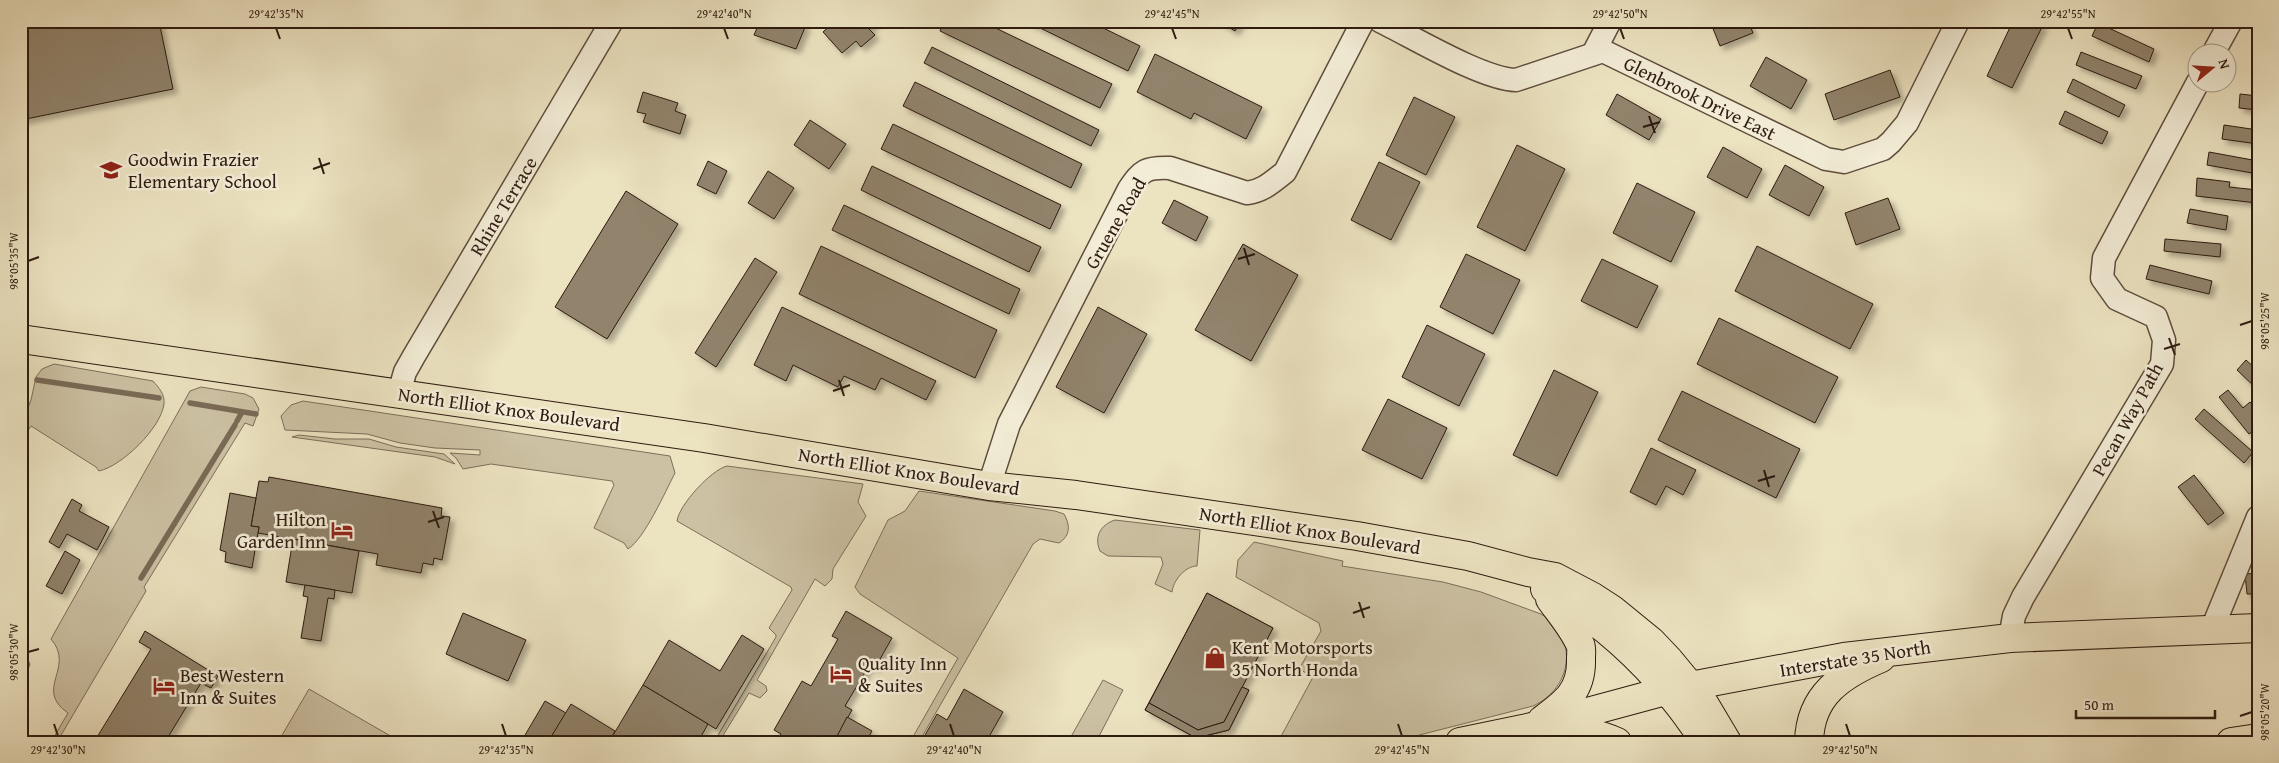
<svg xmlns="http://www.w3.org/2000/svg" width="2279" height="763" viewBox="0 0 2279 763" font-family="'Gentium Book Plus',serif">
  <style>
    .green { fill: #ccc1a3; stroke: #7d6e5a }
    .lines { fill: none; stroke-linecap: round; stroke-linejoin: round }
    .stream { stroke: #796a56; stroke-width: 5.5 }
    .building { fill: #91836c; stroke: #2e1b10; filter: url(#shadow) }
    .minor-casing { stroke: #5e4d3c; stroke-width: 25 }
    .major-casing { stroke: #2e1b10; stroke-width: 30 }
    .highway-casing { stroke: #2e1b10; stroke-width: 30 }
    .minor { stroke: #f3edd7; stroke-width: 22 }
    .major { stroke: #ece3c1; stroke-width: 28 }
    .highway { stroke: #ece3c1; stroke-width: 28 }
    .ticks { fill: none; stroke: #2e1b10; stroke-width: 2 }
    .labels { text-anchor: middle; stroke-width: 5; stroke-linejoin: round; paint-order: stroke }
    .street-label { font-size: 19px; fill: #2e1b10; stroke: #f3edd7 }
    .poi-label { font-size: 19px; fill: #2e1b10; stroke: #f3edd7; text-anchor: start }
    .neatline { fill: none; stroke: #2e1b10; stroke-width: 2 }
    .ticks-label { font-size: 12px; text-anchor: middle; fill: #2e1b10 }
  </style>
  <defs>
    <filter id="shadow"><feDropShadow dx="4.5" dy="4.5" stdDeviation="2.5" flood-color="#0004"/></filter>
  </defs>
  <rect width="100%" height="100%" fill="#ece3c1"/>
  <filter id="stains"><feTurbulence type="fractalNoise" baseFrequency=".004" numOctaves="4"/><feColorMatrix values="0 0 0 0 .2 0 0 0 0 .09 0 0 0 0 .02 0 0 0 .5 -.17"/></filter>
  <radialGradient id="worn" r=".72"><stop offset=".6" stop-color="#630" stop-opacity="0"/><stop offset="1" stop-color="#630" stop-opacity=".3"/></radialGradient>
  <g class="green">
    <path d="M54 364 153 381C159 388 165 394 164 404 161 428 122 466 99 471L96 467 31 426 21 441V425L31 400 36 377 42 369Z"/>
    <path d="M201 387 245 394 253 398 259 409 253 426 245 423 144 587 146 591 57 742H51L68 713C33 689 76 668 51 639L190 391Z"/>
    <path d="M303 401 670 456 675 473C665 492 645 538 628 549L624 543 594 528 614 485 612 481 491 464 463 469 456 458 450 453 480 455V450L435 448 400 443 367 434 285 430 281 416 291 405Z"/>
    <polygon points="299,435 335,439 369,439 396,447 444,454 455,464 435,457 292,437"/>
    <path d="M727 466 863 484 858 502 866 516 833 569 832 579 825 586 815 579 757 680 766 686 767 691 760 698 749 693 719 742H714L776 637V635L769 628 792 590 791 587 677 521C679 505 711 470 727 466Z"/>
    <path d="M919 491 1055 511 1064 514C1070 525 1071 535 1059 543L1040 539 1033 544 919 742H910L958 658 860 594 855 587 888 520 905 511Z"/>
    <path d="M1115 520 1200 530 1197 566C1185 566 1173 581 1172 592L1155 584 1163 564 1161 557 1108 556 1100 551C1094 537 1100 525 1115 520Z"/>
    <path d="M1254 542 1343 561 1342 566 1443 582 1481 592 1541 614C1579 637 1573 688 1533 706L1392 742H1278L1313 677 1299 669 1321 631 1319 623 1236 577 1238 560Z"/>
    <polygon points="21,645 30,664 21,690"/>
    <polygon points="1103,680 1123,690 1096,742 1068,742"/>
    <polygon points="309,689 401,742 278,742"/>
  </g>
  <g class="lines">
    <g class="stream">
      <polyline points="37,380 159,398"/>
      <polyline points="190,403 256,414"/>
      <polyline points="237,421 242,412"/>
      <polyline points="141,578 235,425"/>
    </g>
  </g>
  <g class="building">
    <polygon points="21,21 159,21 173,89 21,120"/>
    <polygon points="760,21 798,21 806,25 796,49 754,35"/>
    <polygon points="835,21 877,21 869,29 875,35 861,47 856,41 842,53 823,32"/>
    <polygon points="944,21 981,21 1112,84 1100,108 940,31"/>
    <polygon points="1026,21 1089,21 1140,46 1128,71"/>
    <polygon points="1218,21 1241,21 1235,31"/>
    <polygon points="1710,21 1748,21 1753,33 1720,46"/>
    <polygon points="2013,21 2035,21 2043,25 2012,88 1987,76"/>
    <polygon points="2098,23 2154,49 2149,62 2092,36"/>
    <polygon points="932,47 1099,130 1091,146 924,63"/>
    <polygon points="2081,52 2142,76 2136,89 2076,65"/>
    <polygon points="1155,54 1262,107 1246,139 1194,113 1191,119 1137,92"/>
    <polygon points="1766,57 1807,80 1791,109 1750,86"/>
    <polygon points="2255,68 2258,69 2258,83 2253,82"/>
    <polygon points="1890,70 1900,97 1834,120 1825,94"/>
    <polygon points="2073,79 2125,105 2119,117 2067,92"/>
    <polygon points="915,82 1082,164 1071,188 903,106"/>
    <polygon points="643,92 678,103 675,111 686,115 680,134 643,122 646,114 637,112"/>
    <polygon points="1617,94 1661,119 1649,140 1606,115"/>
    <polygon points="2240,94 2258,96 2258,110 2239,108"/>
    <polygon points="1414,97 1455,117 1426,175 1386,155"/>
    <polygon points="2065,111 2108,132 2102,144 2059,124"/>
    <polygon points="810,120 846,144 829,169 794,145"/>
    <polygon points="893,124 1061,205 1050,229 881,149"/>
    <polygon points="2224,125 2258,130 2258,144 2222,139"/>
    <polygon points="1517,145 1565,169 1525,251 1477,227"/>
    <polygon points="1723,147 1762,169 1747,198 1707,177"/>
    <polygon points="2209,152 2258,161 2258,174 2207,165"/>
    <polygon points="708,161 727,171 716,194 697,185"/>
    <polygon points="1379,162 1420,182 1391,240 1351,220"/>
    <polygon points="1785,165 1824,187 1809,216 1769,195"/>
    <polygon points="872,166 1041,247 1029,272 861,190"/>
    <polygon points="768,171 794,188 774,219 748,203"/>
    <polygon points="2197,178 2230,182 2229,187 2258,190 2257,203 2196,196"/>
    <polygon points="1637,183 1695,212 1671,262 1613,233"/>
    <polygon points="626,191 678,224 607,339 555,307"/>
    <polygon points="1888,198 1900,229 1856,245 1845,213"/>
    <polygon points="1174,200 1208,217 1196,241 1162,223"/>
    <polygon points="844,205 1020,289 1009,314 832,230"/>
    <polygon points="2190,209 2228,216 2226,230 2187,223"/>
    <polygon points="2165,239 2221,244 2220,257 2164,251"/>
    <polygon points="1243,244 1298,275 1251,361 1195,330"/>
    <polygon points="821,246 997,330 975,378 799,294"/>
    <polygon points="1757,246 1873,304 1850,349 1735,291"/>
    <polygon points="1466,254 1520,280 1493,334 1440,307"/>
    <polygon points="755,258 777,272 716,367 695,353"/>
    <polygon points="1602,259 1658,286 1637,328 1581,301"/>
    <polygon points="2150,265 2212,281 2209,294 2146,279"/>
    <polygon points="782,307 936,381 926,400 881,378 875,390 844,376 838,387 793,365 786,381 754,365"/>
    <polygon points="1098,307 1147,334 1104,413 1056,387"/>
    <polygon points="1719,318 1838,377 1815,423 1697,364"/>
    <polygon points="1427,325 1485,354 1459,406 1402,377"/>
    <polygon points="2246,360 2258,371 2258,390 2237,370"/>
    <polygon points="1554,370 1598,392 1557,476 1513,455"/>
    <polygon points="2228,390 2243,408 2250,402 2258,411 2258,427 2249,434 2219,397"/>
    <polygon points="1682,391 1800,449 1776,498 1658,440"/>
    <polygon points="1388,399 1447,428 1422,479 1362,450"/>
    <polygon points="2204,409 2253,452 2244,463 2195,419"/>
    <polygon points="1651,448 1696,470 1683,495 1666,486 1656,505 1630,492"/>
    <polygon points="2194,475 2224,513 2208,525 2178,487"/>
    <polygon points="269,477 442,508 441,516 450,517 442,560 434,558 433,565 423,563 421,573 376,565 378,554 258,533 259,527 251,526 259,481 268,482"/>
    <polygon points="230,493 256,498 251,526 259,527 252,568 225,562 226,552 220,550"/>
    <polygon points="72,499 82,505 79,511 109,527 97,550 67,534 59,548 49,542"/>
    <polygon points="293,539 359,551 352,593 286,582"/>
    <polygon points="65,551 80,560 62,594 46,586"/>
    <polygon points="2258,573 2258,594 2247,594 2245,574"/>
    <polygon points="305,585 335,590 334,599 328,598 321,641 301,638 308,597 303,596"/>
    <polygon points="1207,593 1273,628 1242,687 1249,690 1229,730 1196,738 1145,710"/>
    <polygon points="1207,593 1273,628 1224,722 1198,730 1149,703"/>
    <polygon points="846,611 892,638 875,668 870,664 845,706 852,710 834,742 776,742 781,734 774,730 802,681 811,686 838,639 832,636"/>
    <polygon points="463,613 526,640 508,681 446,654"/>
    <polygon points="145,631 218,676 211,688 201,683 165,742 94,742 151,649 139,642"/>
    <polygon points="742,635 764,649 716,729 643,685 669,640 720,671"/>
    <polygon points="643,685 708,724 698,742 609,742"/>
    <polygon points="1242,687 1249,690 1229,730 1196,738 1145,710 1149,703 1198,730 1224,722"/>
    <polygon points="964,689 1003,712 986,742 921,742 937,714 947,720"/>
    <polygon points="545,701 566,713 548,742 521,742"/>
    <polygon points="571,704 615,731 609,742 548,742"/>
    <polygon points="847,717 872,731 866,742 834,742"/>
  </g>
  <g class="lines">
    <g class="minor-casing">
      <g id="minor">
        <path d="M1380 21C1413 37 1482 79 1516 80L1603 51 1826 159 1844 162 1883 149 1891 142 1907 123 1958 21"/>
        <polyline points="2214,52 2231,21"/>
        <polyline points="1593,54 1610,21"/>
        <polyline points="399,393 405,372 414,356 612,21"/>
        <path d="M989 486 1009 424 1129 189C1142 170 1146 167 1170 168L1247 193C1263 191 1272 182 1285 172L1363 21"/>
        <polyline points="2212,629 2258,517"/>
        <polyline points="2010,638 2014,616 2023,597 2162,364 2164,340 2156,317 2117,299 2102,278 2104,258 2198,82"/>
      </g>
    </g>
    <g class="major-casing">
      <g id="major">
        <polyline points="21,339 704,438 989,486 1076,495 1357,536 1468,556 1528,572 1555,577 1593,597 1613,610 1651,641 1669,660 1702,700 1727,742"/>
        <path d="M1545 589C1565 603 1587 615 1606 630 1645 662 1678 700 1705 742"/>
        <path d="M1542 720C1565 703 1582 691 1581 659 1581 654 1582 648 1580 644 1573 628 1560 613 1550 599"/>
        <path d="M1548 728C1571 729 1596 732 1617 742"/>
        <polyline points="1460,742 1532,727 1669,690 1844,657 2010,638 2258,628"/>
        <path d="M1809 742C1810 695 1841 675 1881 658"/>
      </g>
    </g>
    <g class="highway-casing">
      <polyline id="highway" points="2231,742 2258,738"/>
    </g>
    <use href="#minor" class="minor"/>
    <use href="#major" class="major"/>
    <use href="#highway" class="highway"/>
  </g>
  <path class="ticks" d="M276 28 280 39M724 28 728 39M1172 28 1176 39M1620 28 1624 39M2068 28 2072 39M1649 116 1655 133M1643 127 1660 122M319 158 324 174M313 169 330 163M1244 248 1249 265M1238 259 1255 254M28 261 39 257M2240 325 2252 321M2169 338 2175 355M2164 349 2180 344M839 380 844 396M833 391 850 385M1764 470 1769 487M1758 481 1775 476M433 511 439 528M428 522 444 517M1359 602 1364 618M1353 613 1370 607M28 652 39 649M2240 716 2252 712M54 724 58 736M502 724 506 736M950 724 954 736M1398 724 1402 736M1846 724 1850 736"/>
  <defs>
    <g id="school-bare" transform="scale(1.725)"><path d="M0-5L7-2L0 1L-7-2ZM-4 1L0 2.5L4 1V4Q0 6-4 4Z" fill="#8f2418" stroke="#f3edd7" stroke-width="2.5" paint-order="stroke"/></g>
    <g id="hotel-bare" transform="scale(1.725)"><path d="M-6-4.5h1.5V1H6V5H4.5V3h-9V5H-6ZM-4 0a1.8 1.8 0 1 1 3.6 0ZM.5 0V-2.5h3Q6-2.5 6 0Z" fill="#8f2418" stroke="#f3edd7" stroke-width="2.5" paint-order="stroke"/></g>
    <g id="shop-bare" transform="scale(1.725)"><path d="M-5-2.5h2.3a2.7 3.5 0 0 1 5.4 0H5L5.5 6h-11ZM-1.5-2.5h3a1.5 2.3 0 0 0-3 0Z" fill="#8f2418" stroke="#f3edd7" stroke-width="2.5" paint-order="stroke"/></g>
  </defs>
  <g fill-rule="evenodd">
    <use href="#school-bare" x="111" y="170"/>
    <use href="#hotel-bare" x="342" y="530"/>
    <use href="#shop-bare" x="1215" y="658"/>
    <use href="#hotel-bare" x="841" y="674"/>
    <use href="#hotel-bare" x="164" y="686"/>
  </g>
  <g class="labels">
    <g class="street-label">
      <text transform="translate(1700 98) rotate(26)" y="7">Glenbrook Drive East</text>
      <text transform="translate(503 206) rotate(-59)" y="7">Rhine Terrace</text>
      <text transform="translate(1115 223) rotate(-60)" y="7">Gruene Road</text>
      <text transform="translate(509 409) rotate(8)" y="7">North Elliot Knox Boulevard</text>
      <text transform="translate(2127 419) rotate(-61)" y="7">Pecan Way Path</text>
      <text transform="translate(909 471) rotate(9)" y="7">North Elliot Knox Boulevard</text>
      <text transform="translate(1310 530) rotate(9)" y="7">North Elliot Knox Boulevard</text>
      <text transform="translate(1855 658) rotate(-9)" y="7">Interstate 35 North</text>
    </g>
    <g class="poi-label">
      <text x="128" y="166">Goodwin Frazier<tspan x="128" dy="22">Elementary School</tspan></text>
      <text x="326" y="526" text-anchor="end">Hilton<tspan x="326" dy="22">Garden Inn</tspan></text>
      <text x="1232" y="654">Kent Motorsports<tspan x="1232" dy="22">35 North Honda</tspan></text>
      <text x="858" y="670">Quality Inn<tspan x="858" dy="22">&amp; Suites</tspan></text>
      <text x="180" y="682">Best Western<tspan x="180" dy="22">Inn &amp; Suites</tspan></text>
    </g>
  </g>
  <rect width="2279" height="763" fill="none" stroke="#ece3c1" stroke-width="55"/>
  <g transform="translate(2212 68) rotate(72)"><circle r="24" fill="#f3edd7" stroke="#a49987"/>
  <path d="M0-4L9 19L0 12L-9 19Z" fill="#8f2418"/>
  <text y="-8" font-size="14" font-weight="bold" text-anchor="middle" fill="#2e1b10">N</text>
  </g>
  <path d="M2076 710v8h139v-8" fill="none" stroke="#2e1b10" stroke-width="2.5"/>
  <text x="2084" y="710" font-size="15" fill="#2e1b10" stroke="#f3edd7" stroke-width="4" paint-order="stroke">50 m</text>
  <rect x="28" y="28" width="2224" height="708" class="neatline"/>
  <g class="ticks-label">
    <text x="276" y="18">29°42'35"N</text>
    <text x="724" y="18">29°42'40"N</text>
    <text x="1172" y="18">29°42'45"N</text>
    <text x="1620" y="18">29°42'50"N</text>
    <text x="2068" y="18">29°42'55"N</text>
    <text transform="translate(14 261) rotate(-90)" y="4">98°05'35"W</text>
    <text transform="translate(2265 321) rotate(-90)" y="4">98°05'25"W</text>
    <text transform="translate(14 652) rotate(-90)" y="4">98°05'30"W</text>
    <text transform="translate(2265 712) rotate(-90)" y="4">98°05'20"W</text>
    <text x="58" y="754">29°42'30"N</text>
    <text x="506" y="754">29°42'35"N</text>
    <text x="954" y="754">29°42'40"N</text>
    <text x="1402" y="754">29°42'45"N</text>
    <text x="1850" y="754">29°42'50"N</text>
  </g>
  <rect width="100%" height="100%" filter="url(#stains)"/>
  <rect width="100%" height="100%" fill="url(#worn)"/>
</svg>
